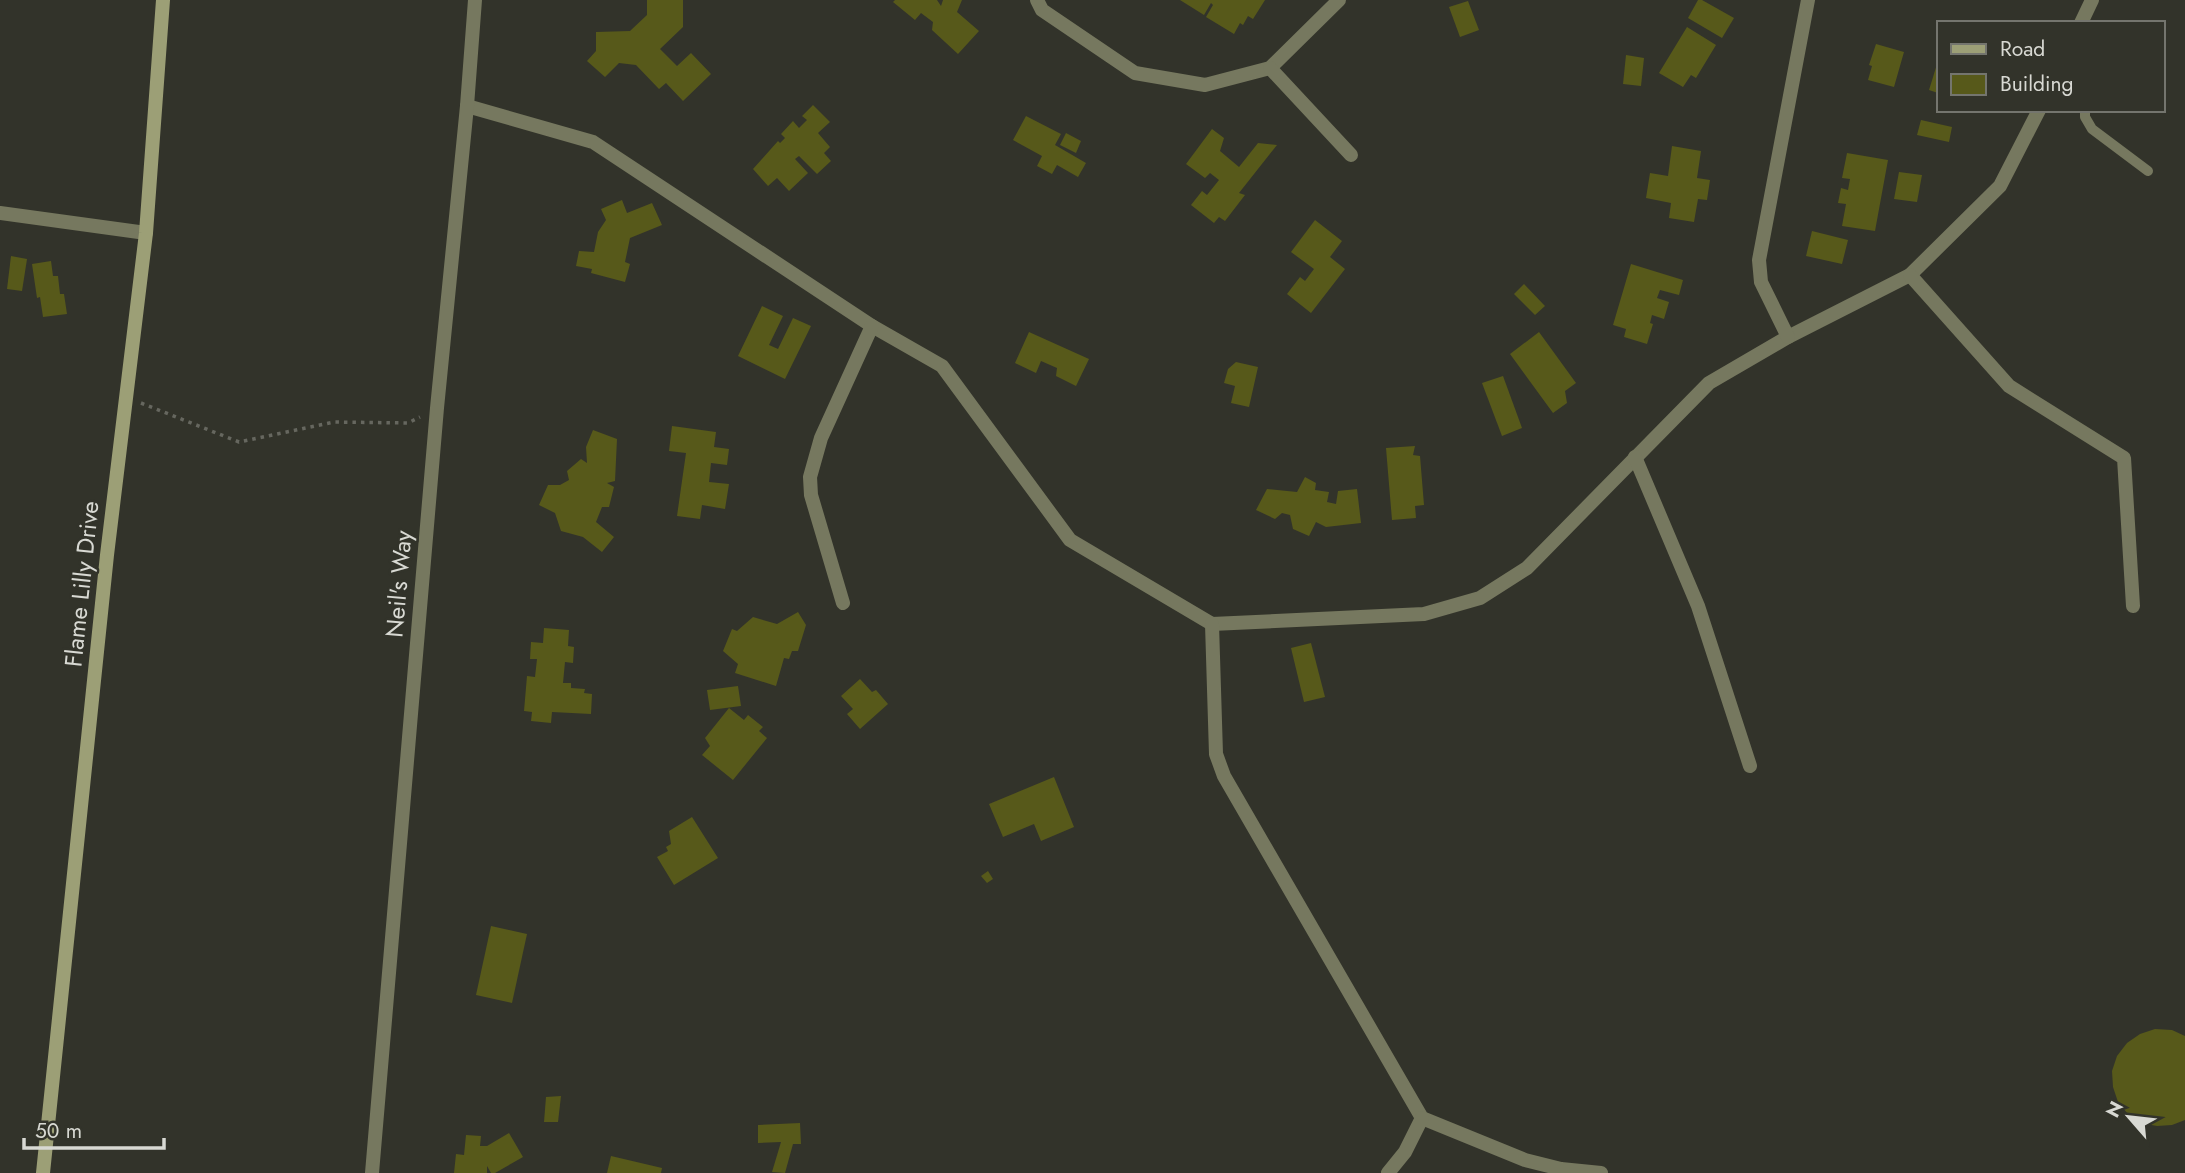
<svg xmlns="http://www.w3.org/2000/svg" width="2185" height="1173" viewBox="0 0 2185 1173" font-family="Jost,sans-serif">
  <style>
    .building { fill: #57591a }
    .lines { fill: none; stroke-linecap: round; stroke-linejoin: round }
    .path { stroke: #66675f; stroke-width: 3.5; stroke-dasharray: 3.5 5; stroke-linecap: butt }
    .lane { stroke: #76785f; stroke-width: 10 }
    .street { stroke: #76785f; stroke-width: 14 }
    .secondary { stroke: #9c9f76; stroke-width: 14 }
    .labels { text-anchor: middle; stroke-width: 5; stroke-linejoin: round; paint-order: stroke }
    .street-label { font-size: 24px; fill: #d8d9d3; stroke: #32332a }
  </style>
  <rect width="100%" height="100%" fill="#32332a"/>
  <g class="building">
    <polygon points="647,0 683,0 683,27 660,49 677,66 691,53 711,74 683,101 666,83 659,89 636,65 619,63 605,77 587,61 596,51 596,32 630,31 647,15"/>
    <polygon points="895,0 937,0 941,6 943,0 962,0 957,12 979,31 958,54 932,30 933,22 921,13 915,20 893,2"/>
    <polygon points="1180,0 1265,0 1253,19 1248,16 1243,25 1240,23 1234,34 1206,17 1213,5 1211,3 1204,15"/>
    <polygon points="1698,0 1702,0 1734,18 1722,38 1688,18"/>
    <polygon points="1468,1 1479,30 1460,37 1449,7"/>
    <polygon points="1687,27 1716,45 1696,78 1691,75 1683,87 1659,73"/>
    <polygon points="1876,44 1904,52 1894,87 1868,80 1872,66 1869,65"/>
    <polygon points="1626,55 1644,58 1641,86 1623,84"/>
    <polygon points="1938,61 1938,93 1929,90"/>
    <polygon points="813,105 830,122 818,133 830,147 824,153 831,161 817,174 799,156 795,159 808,173 789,191 777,178 768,186 753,169 778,141 780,143 785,138 781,134 793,121 799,128 807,120 802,116"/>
    <polygon points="1026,116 1061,134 1055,145 1086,163 1078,177 1057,165 1052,174 1037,166 1042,156 1013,140"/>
    <polygon points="1921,120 1952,127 1949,142 1917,135"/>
    <polygon points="1212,129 1224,138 1220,151 1239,167 1258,143 1277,145 1239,193 1245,195 1225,221 1219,217 1214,223 1191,205 1202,191 1207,195 1219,180 1210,173 1205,178 1186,164"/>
    <polygon points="1066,133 1081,141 1076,153 1060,145"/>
    <polygon points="1672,146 1701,151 1697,178 1710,180 1707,200 1698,199 1694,222 1669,218 1671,203 1646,198 1650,173 1668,176"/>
    <polygon points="1847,153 1888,160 1875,231 1842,226 1846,204 1838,203 1841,188 1848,190 1850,179 1842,178"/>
    <polygon points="1899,172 1922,175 1917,202 1894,199"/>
    <polygon points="622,200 627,213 652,203 662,225 630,238 625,262 630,264 625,282 591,273 592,269 576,266 579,251 594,252 598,232 606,220 601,209"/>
    <polygon points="1315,220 1342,241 1330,257 1345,269 1311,313 1287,294 1300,277 1305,281 1314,269 1291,252"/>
    <polygon points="1812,231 1848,240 1842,264 1806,256"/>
    <polygon points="11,256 27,259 22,291 7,289"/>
    <polygon points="51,261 53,276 58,276 60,294 64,294 67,314 43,317 40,297 37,298 32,264"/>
    <polygon points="1631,264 1683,280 1679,295 1660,290 1657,298 1669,302 1664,319 1652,315 1650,323 1653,324 1647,344 1624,337 1626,329 1613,325"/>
    <polygon points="1524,284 1545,306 1535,315 1514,294"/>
    <polygon points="762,306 783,316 769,345 778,349 793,318 811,326 785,379 738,356"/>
    <polygon points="1029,332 1089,359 1076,386 1056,376 1057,368 1041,361 1036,373 1015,363"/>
    <polygon points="1539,332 1576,383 1565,391 1567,403 1553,413 1510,354"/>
    <polygon points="1236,362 1258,367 1249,407 1231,403 1235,386 1224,383 1228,369"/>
    <polygon points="1503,376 1522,428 1502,436 1482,383"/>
    <polygon points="672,426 716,432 714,447 729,449 727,465 711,463 709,482 729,484 725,509 702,505 700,519 677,516 686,453 669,451"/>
    <polygon points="593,430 617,439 615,481 607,483 614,487 609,507 602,507 596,522 614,537 602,552 583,537 561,531 555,513 539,505 548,485 560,485 569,480 567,471 581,459 587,463 586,447"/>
    <polygon points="1415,446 1413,455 1420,456 1424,505 1415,506 1416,518 1392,520 1386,448"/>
    <polygon points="1305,477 1316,483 1315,490 1329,492 1327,502 1336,504 1338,491 1357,489 1361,523 1326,527 1316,522 1309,536 1293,529 1290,515 1282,513 1275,519 1256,510 1267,489 1297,492"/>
    <polygon points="798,612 806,625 798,651 792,651 789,659 784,658 776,686 735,673 738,664 723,651 732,629 737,631 753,617 777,624"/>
    <polygon points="544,628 569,630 568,646 574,647 573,663 565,662 563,683 571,683 571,688 585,689 584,693 592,694 591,714 552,712 551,723 531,721 532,712 524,711 527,676 535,677 537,659 530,659 531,642 543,643"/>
    <polygon points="1311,643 1325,697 1304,702 1291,648"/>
    <polygon points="860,679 872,692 876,690 888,704 860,729 847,714 853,709 841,696"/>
    <polygon points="738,686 741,706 710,710 707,690"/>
    <polygon points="729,708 744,720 748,715 763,727 759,731 767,738 733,780 702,755 710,746 705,738"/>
    <polygon points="1054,777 1074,827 1041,841 1034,824 1003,837 989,804"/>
    <polygon points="692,817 718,858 674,885 657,857 668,851 666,847 671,844 669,831"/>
    <polygon points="988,871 993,879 987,883 981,876"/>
    <polygon points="491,926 527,934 512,1003 476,995"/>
    <polygon points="2155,1029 2172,1030 2185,1036 2185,1120 2172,1125 2157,1126 2141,1123 2128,1114 2118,1102 2113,1087 2112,1071 2117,1056 2127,1043 2140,1034"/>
    <polygon points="561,1096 558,1122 544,1122 546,1097"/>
    <polygon points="800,1123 801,1144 793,1144 785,1173 772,1172 781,1142 758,1143 758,1125"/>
    <polygon points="509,1133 523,1157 495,1173 491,1173 487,1166 487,1173 454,1173 456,1154 464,1155 466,1135 481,1136 480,1146 487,1146"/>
    <polygon points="611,1156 662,1168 661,1173 607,1173"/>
  </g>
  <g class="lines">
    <polyline class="path" points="141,403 239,442 334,422 408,423 420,417"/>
    <polyline class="lane" points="2085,110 2085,117 2092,129 2148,171"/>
    <g class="street">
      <polyline points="1037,0 1042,10 1135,73 1205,85 1270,68 1339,0"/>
      <polyline points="2081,23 2092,0"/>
      <polyline points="1270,68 1351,155"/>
      <polyline points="467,106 593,142 872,326 942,366 1070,540 1212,624 1424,614 1480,598 1527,568 1709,383 1788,337 1910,275 2000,186 2039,110"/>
      <polyline points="0,213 146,233"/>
      <polyline points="1910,275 2009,386 2124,458 2133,606"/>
      <polyline points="1788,337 1761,282 1759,260 1808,0"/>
      <polyline points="1635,457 1698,606 1750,766"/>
      <polyline points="843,603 811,495 810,477 821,438 872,326"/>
      <polyline points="1212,624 1216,754 1224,776 1422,1118 1525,1160 1561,1169 1601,1173"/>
      <polyline points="372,1173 437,408 467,106 475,0"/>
      <polyline points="1388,1173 1405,1152 1422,1118"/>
    </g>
    <polyline class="secondary" points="43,1173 107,555 146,233 163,0"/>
  </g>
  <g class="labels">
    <g class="street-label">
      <text transform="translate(82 584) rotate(-84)" y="8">Flame Lilly Drive</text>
      <text transform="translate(399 584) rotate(-85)" y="8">Neil's Way</text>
    </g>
  </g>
  <rect x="1937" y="21" width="228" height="91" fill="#32332a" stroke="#74756e" stroke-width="2"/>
  <rect x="1951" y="44" width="35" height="10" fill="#9c9f76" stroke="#74756e" stroke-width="2"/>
  <text x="2000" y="56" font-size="21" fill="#d8d9d3">Road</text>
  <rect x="1951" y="74" width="35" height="21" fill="#57591a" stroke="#74756e" stroke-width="2"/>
  <text x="2000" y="91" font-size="21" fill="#d8d9d3">Building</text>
  <g transform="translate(2129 1117) rotate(298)" stroke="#32332a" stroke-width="5" paint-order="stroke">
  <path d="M0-5L12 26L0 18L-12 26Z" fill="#d8d9d3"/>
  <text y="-10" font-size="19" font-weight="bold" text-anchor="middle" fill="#d8d9d3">N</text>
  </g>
  <path d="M24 1138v10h140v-10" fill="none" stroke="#d8d9d3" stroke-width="3.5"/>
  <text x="35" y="1138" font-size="21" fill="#d8d9d3" stroke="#32332a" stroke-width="5" paint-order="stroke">50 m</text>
</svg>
